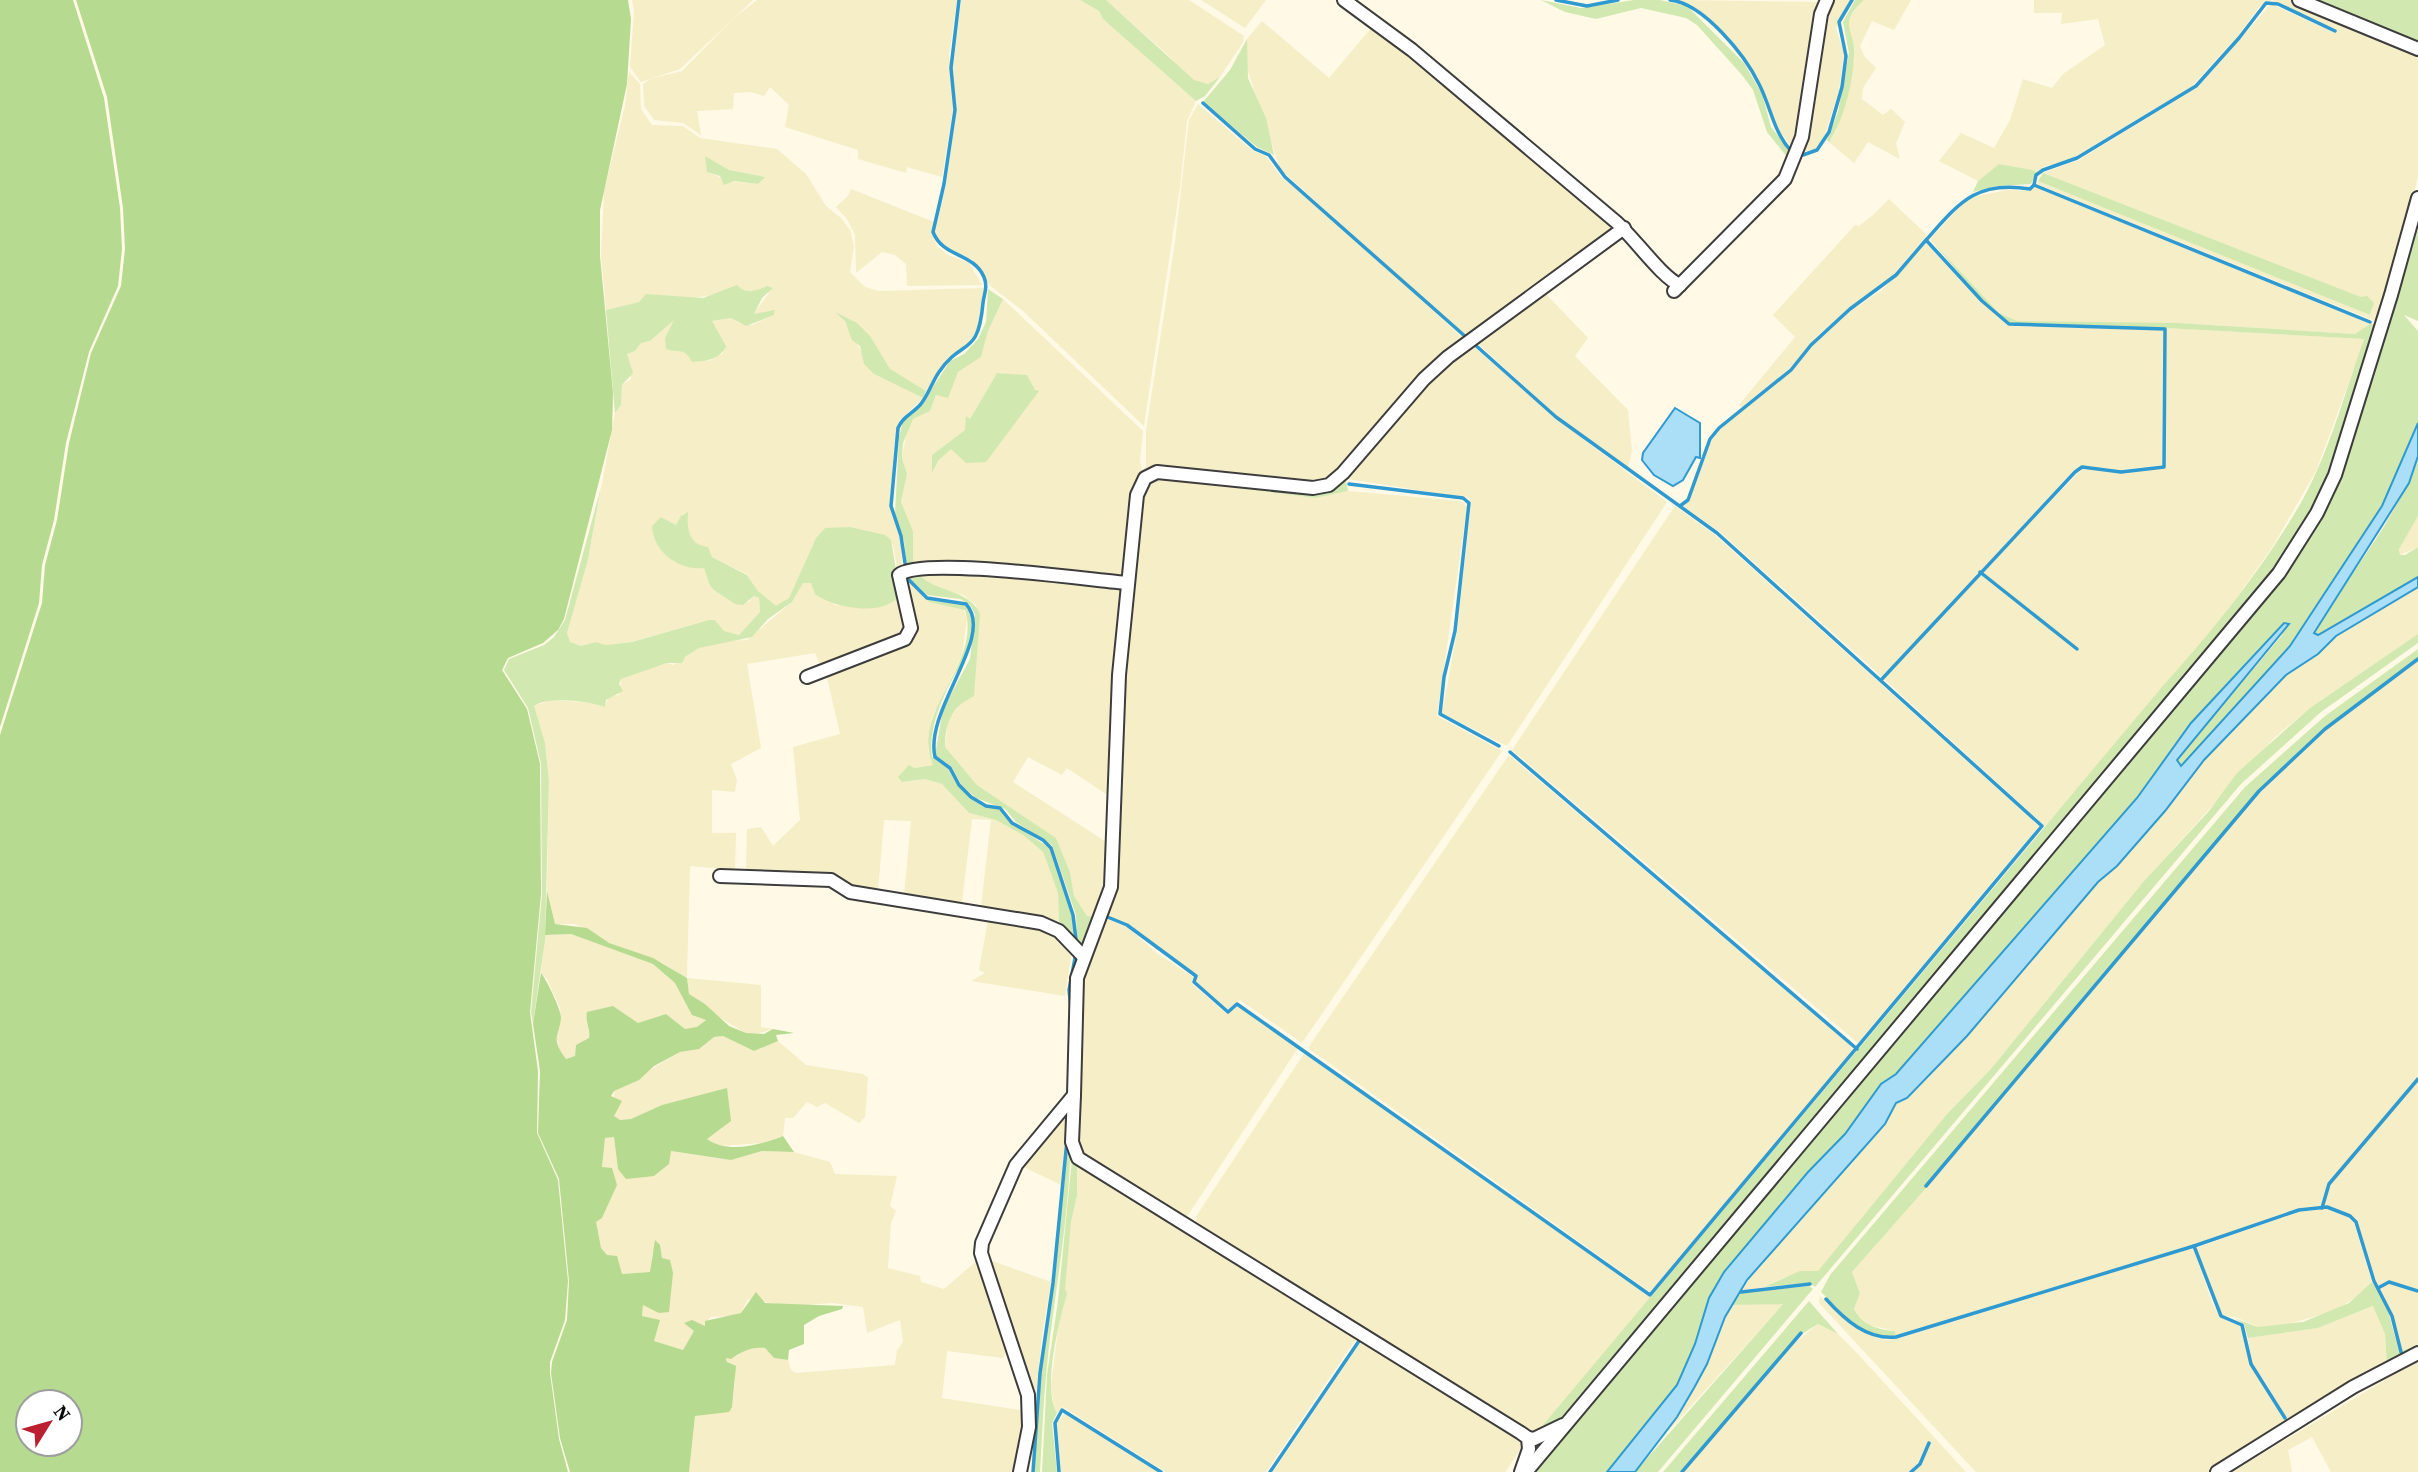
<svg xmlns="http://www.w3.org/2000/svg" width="2418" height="1472" viewBox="0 0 2418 1472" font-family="'Source Serif 4',serif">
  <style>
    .farmland { fill: #f5eec7; fill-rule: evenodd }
    .green { fill: #d1e9b0 }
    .forest { fill: #b6da8f; fill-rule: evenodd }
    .water { fill: #aadff7; stroke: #2f9ad0; stroke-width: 2 }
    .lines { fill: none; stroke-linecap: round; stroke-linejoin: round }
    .stream { stroke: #2f9ad0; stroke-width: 3.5 }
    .street-casing { stroke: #3d3d3d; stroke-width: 16 }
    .street { stroke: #fff; stroke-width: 12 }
  </style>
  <rect width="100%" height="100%" fill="#fff9e6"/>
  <g class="farmland">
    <polygon points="632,0 753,0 680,69 641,82 630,67 634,11"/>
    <polygon points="757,0 957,0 949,55 954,103 942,177 907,167 906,173 858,159 858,150 785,127 789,105 770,87 764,96 751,92 734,93 733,109 697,111 701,135 683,123 654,120 644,106 643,84 650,79 682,71 734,18"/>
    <polygon points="961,0 1080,0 1099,11 1103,19 1196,101 1187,121 1180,187 1144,426 1023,311 988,284 973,260 949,251 938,241 935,232 946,185 956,110 953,68"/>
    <polygon points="1106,0 1189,0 1244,36 1243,42 1220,77 1208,84 1199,83 1187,76 1168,55"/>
    <polygon points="1201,0 1266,0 1245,28"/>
    <polygon points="1678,0 1818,2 1820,9 1795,152 1773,121 1768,100 1752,68 1706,17"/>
    <polygon points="1831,0 1851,0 1836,28 1844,53 1839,90 1824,138 1815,149 1802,152"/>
    <polygon points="1864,0 1911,0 1894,30 1872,21 1860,46 1864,56 1876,68 1863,88 1862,99 1883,115 1891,109 1905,122 1896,143 1900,159 1868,142 1854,163 1829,142 1836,131 1854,62 1854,45 1848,25 1850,16"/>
    <polygon points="2034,0 2272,0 2259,7 2238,36 2191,87 2066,162 2045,166 2037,172 1999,164 1978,181 1939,161 1961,133 1994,148 2010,120 2023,79 2052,88 2063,74 2105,45 2098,19 2061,24 2062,13 2034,13"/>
    <polygon points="2272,0 2292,0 2418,54 2418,177 2389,287 2375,321 2037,184 2038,181 2251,265 2370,315 2373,308 2367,297 2361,297 2043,173 2079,160 2198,87 2271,4 2335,33 2337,31"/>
    <polygon points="1262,21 1329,78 1372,27 1408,52 1571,191 1609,226 1610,233 1468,338 1280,169 1246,65 1247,39"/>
    <path d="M629 72 640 84 641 109 652 125 683 126 700 138 777 149 806 174 826 206 841 218 850 230 854 246 850 272 865 287 879 291 983 288 982 321 973 341 949 357 926 391 889 369 844 321 874 374 923 398 901 419 894 446 890 505 901 544 902 569 898 573 893 545 825 528 816 538 789 598 776 607 758 591 747 574 712 557 692 539 687 528 688 521 676 525 661 517 653 536 664 553 674 562 704 568 709 585 735 604 749 602 754 596 759 598 760 612 739 635 724 631 715 620H709L631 642 606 645 596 642 582 646 570 643 567 633 588 560 615 413 621 405 622 385 631 379 627 354 635 351 641 343 650 341 674 319 679 349 709 361 723 353 712 321 731 318 741 324 752 325 774 315 775 311 753 315 769 293 767 286 753 292 741 290 688 299 646 294 639 302 606 310 601 256 604 191 625 105ZM706 157 729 170 764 177 758 184 728 181 708 172Z"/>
    <polygon points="1198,104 1253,151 1266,156 1281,177 1322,209 1465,340 1325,483 1146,474 1146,431 1175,242 1189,120"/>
    <polygon points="2035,187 2370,324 2355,334 2178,323 2029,323 2009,320 1999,313 1930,239 1968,198 2007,190 2029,191"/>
    <polygon points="851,189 934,222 933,238 938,247 948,255 969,263 982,285 907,286 906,264 895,255 882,252 856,273 855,235 847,219 836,207 848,196"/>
    <polygon points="1889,199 1927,235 1893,275 1819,334 1790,368 1742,407 1739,405 1795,337 1773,315 1855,225 1859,226 1873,215"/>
    <polygon points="1926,243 1980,302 2009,326 2163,330 2162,465 2121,470 2082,466 2074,470 1882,677 1719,531 1684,507 1689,501 1712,440 1720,429 1792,371 1812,346 1851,311 1882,290"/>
    <polygon points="1545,293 1588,338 1575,356 1628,410 1632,451 1628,468 1554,413 1475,341"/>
    <path d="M1003 299 1143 431 1140 460 1143 477 1124 580 913 566V531L901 502 907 474 902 458 908 426 913 419 930 411 936 395 947 397 958 372 981 357 988 331ZM997 373 1027 376 1035 390 943 454 933 472 932 455 965 430 967 417 970 419Z"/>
    <polygon points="2166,328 2365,339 2316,471 2273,546 2216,627 2045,826 1884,679 1981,573 2078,650 1982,572 2082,469 2121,473 2165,467"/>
    <polygon points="1472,345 1555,418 1667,502 1507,746 1442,713 1457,632 1471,504 1469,498 1341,478 1426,382"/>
    <polygon points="1154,477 1315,498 1348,491 1461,501 1467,507 1437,716 1502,751 1302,1043 1240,1000 1228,1009 1196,982 1197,976 1161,951 1132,926 1104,914 1141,492"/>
    <polygon points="1675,506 1715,535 2039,826 1858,1043 1512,750"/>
    <polygon points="2418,516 2418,547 2400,555 2399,548"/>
    <polygon points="929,570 1123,586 1112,798 1067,768 1062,775 1028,757 1013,782 1108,843 1109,879 1098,917 1087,916 1074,896 1070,872 1056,838 977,785 945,747 948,720 964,701 974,696 976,605 963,595 932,586 916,571"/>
    <polygon points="906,578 929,602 963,608 967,619 962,655 933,716 928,749 933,765 913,768 902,782 925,779 942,784 969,813 996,820 1023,835 1043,852 1058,893 1059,921 981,907 991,820 972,819 962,902 904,896 911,821 884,820 878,891 746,872 747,829 761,827 773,846 800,820 793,747 840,734 826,673 907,641"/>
    <polygon points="803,583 811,583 835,605 870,608 890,604 900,594 907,631 902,635 821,667 815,653 747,664 761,748 731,764 737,780 735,792 712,790 712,833 736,833 735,870 690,866 687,978 761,985 761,1027 773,1029 757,1034 746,1033 718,1017 705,1004 689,994 687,978 661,962 609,943 575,924 555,924 547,891 549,781 545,743 533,706 552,700 595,703 605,706 609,697 619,695 621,679 629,675 668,663 673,665 699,648 724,641 747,640 792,602"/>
    <polygon points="2418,587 2418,634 2310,708 2274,738 2144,881 1990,1070 1947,1114 1818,1272 1785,1277 1764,1287 1742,1290 1765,1257 1885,1124 1896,1103 1907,1098 1967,1037 2098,882 2117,866 2165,811 2204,760 2286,675 2318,654 2336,636"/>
    <polygon points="2418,660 2418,1078 2328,1183 2321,1206 2299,1209 2194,1245 1896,1336 1895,1331 1870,1325 1857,1315 1854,1309 1860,1292 1852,1272 1927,1187 2259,791 2325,730"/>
    <polygon points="1509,755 1851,1046 1852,1052 1650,1292 1308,1048"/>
    <polygon points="1104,918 1127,927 1158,954 1193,977 1192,984 1227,1014 1238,1006 1298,1048 1186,1218 1086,1160 1076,1145 1080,977"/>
    <polygon points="988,920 1042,928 1050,933 1071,956 1065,996 971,981 985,973 979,970"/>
    <polygon points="571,934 653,964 675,983 699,1018 706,1019 697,1028 685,1029 666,1014 638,1023 613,1006 600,1010 589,1039 576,1045 575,1056 566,1059 559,1049 556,1034 561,1018 560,1008 547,979 541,973 545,935"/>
    <polygon points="723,1036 754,1051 778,1041 806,1065 863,1074 868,1078 865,1117 859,1123 825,1103 817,1107 807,1102 793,1118 785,1118 783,1136 763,1143 717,1146 706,1139 722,1128 716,1093 662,1105 631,1119 620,1120 613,1116 614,1091 680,1052 699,1049 714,1037"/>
    <polygon points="1305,1052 1651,1298 1538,1431 1519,1427 1259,1266 1196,1221 1197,1215"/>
    <polygon points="2418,1081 2418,1290 2389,1281 2378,1286 2357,1222 2350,1215 2323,1206 2324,1198 2330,1184"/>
    <polygon points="1067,1110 1061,1185 1024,1167"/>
    <polygon points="614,1137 618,1169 654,1176 669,1164 670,1151 731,1160 762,1151 794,1152 830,1162 835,1174 897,1176 890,1206 896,1211 891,1223 888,1268 920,1276 921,1282 944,1289 980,1258 1009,1346 1003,1358 947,1351 942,1398 1026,1411 1017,1472 689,1472 695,1416 732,1407 735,1382 726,1357 737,1356 747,1348 765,1348 774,1358 788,1360 791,1370 796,1373 895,1365 897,1350 903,1342 900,1320 867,1333 863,1307 832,1303 789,1306 748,1299 741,1313 733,1316 710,1317 706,1326 692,1321 685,1323 694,1331 683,1350 654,1341 655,1332 642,1316 643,1304 662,1258 660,1245 652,1254 651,1272 622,1274 601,1248 598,1237 595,1222 602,1218 617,1185 602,1168 605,1138"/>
    <polygon points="1077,1161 1358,1336 1266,1472 1166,1472 1063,1407 1057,1413 1054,1408 1051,1386 1071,1222 1077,1197"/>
    <polygon points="2327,1209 2349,1218 2354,1223 2372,1282 2358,1296 2334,1311 2285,1325 2257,1327 2238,1318 2221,1315 2196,1248 2299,1212"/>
    <polygon points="2193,1248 2213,1305 2220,1317 2241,1326 2250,1365 2283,1418 2286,1417 2265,1381 2252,1364 2248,1338 2318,1328 2374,1306 2385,1334 2387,1366 2210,1472 1976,1472 1819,1303 1820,1296 1851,1325 1866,1333 1882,1340 1897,1339"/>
    <polygon points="987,1259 1051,1282 1042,1336 1028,1472 1023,1472 1030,1426"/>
    <polygon points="2389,1283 2418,1292 2418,1345 2402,1352 2393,1316 2380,1288"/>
    <polygon points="1765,1303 1784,1303 1655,1446 1707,1364 1731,1305"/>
    <polygon points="1818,1324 1838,1334 1856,1352 1966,1472 1914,1472 1922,1464 1930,1444 1928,1442 1919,1462 1908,1472 1684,1472 1787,1349"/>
    <polygon points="1363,1338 1519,1438 1522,1447 1505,1472 1273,1472"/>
    <polygon points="2418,1360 2418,1472 2331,1472 2312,1437 2288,1450 2292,1472 2232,1472"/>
    <polygon points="1065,1413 1156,1470 1159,1472 1061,1472 1057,1423"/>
  </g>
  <g class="green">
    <polygon points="1080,0 1106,0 1194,80 1208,84 1220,77 1205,96 1196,101 1103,19 1099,11"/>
    <polygon points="1541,0 1581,8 1634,0 1660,0 1687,6 1744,63 1762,94 1771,127 1794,156 1791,162 1767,132 1753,90 1742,75 1697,25 1686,18 1641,8 1596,19 1565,12"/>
    <path d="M1855 0H1864C1858 6 1850 13 1849 22 1848 30 1854 39 1854 48 1855 76 1845 118 1829 142L1827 140 1838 112 1849 53 1843 22Z"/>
    <polygon points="2308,0 2418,0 2418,45"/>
    <polygon points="1247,39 1248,78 1266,118 1274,155 1257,147 1203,102 1230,70"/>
    <polygon points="705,156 729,170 765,177 758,184 734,181 724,185 720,176 707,172"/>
    <polygon points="1999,164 2032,170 2037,172 2031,184 1997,186 1973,192 1978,181"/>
    <polygon points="2043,173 2361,297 2367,296 2374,303 2370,315 2038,181"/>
    <polygon points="2418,209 2418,321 2404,315 2418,331 2418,423 2382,506 2290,646 2181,766 2177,760 2283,634 2278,629 2191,723 2137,798 1896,1074 1881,1084 1845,1134 1808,1172 1724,1272 1709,1298 1695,1344 1677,1385 1607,1472 1530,1472 2320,515"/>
    <path d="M1930 239 1999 313 2017 321 2178 323 2355 334 2370 324H2379L2324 490 2285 557 1563 1420 1538 1431 2162 687C2215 628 2264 568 2303 499 2330 450 2345 392 2364 339L2166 328 2010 323 1982 300Z"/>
    <path d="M737 285C746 295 756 291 767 286L773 288 762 298 754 314 775 310 774 315 746 326 731 318 712 321 726 346C720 360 705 361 692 362 684 346 679 354 666 349L665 338 674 320 650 341 641 343 635 351 627 354 633 373 622 385 621 405 615 413 606 310 639 302 646 294 703 298Z"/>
    <polygon points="988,289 1003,299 988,331 981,357 958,372 948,398 936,395 930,411 913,419 903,443 902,458 907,474 901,502 913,531 913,566 907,567 904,541 895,514 899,437 903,421 920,407 950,361 964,354 978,339 986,322"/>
    <polygon points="835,312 857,323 870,336 890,369 926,391 923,398 874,374 864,364 860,346 852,340 845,321"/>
    <polygon points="997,373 1027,375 1035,390 1039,391 986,462 966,463 951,449 939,460 932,473 932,455 965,430 966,416 970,419"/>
    <path d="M2418 456V516L2399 549 2400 555H2405L2418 547V577L2318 635 2314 633C2348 574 2397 521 2418 456Z"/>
    <polygon points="1154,477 1321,493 1331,489 1341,478 1346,481 1348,491 1315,498"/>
    <path d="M601 487 588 560 567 633 570 642 581 646 596 642 606 645 632 642 709 620H715L724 631 739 635 760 612 759 598 754 596 743 605 735 604 714 590 709 584 704 568C679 571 653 552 652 526L661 517 676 525 681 516 688 512C687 528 688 545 708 547L712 557 747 575 758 591 776 606 789 598 816 538 825 528 850 527 885 535 891 540 900 594C886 618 833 608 815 594L811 583H803L792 602 768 619 752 637 699 648 685 657 682 663H667L621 679 619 684 623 691 606 700 605 707C589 701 548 696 534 706L545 743 549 781 545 940 533 1024 531 1012 542 894 541 764 528 708 504 670 509 659 544 645 554 637 565 620Z"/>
    <path d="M916 571C933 594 968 587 980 614L974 696C951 707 945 724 945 747L977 785 1056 838 1070 872 1074 896 1087 916 1098 917 1084 948 1077 944 1076 915 1052 845 1016 822 1005 809 976 798 962 786 951 766 935 755 943 709 970 659 975 614 970 605 960 599 927 595 909 578Z"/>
    <path d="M919 593 933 601 963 604C976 615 972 640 967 655 965 662 959 668 955 674 942 698 928 729 932 757L948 768 956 783 968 796 982 806 998 808 1013 824 1050 848 1072 916 1074 941 1059 921 1058 893 1043 852 1023 835 996 820 969 813 942 784 925 779 902 782 898 777 909 765 914 768 933 765C910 710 982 665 965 610L929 602Z"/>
    <polygon points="2418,634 2418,643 2321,712 2241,784 1815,1287 1810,1283 1764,1287 1800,1271 1818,1271 1947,1114 1990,1070 2144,881 2209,811 2237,773 2310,708"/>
    <path d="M2418 649V658L2324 728 2258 790 1927 1187 1852 1272 1860 1293 1854 1309C1862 1325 1879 1330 1895 1331L1896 1336C1862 1339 1843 1313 1821 1292L1830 1275 2245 787 2325 716Z"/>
    <path d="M1070 1113C1074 1200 1054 1289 1046 1375 1043 1407 1042 1440 1040 1472H1033L1040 1374 1054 1283Z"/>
    <path d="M1072 1159 1077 1161V1196L1071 1222 1065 1289 1067 1294C1059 1320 1042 1390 1057 1413L1052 1423 1057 1472H1042L1047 1375 1058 1301Z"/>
    <polygon points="2372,1282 2386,1303 2399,1352 2418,1345 2418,1349 2387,1366 2385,1334 2373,1306 2318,1328 2248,1338 2244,1324 2234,1318 2257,1327 2303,1322 2349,1303"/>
    <polygon points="1809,1286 1813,1289 1807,1296 1658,1472 1635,1472 1783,1304 1731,1305 1741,1293"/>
    <polygon points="1809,1301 1838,1334 1818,1324 1802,1334 1800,1333 1680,1472 1663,1472"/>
  </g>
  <g class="forest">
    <polygon points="0,0 73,0 104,98 120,208 122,249 118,286 89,352 66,443 54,520 42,565 39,603 0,727"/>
    <path d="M76 0H628L631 19 627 84 600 210V256L613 393 612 430 564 619 558 630 543 643 508 658 502 670 527 709 540 764 541 894 530 1012 538 1071 537 1133 558 1180 568 1281 565 1320 550 1362V1373L559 1439 568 1472H0V735L42 603 45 565 57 520 69 443 91 353 121 286 125 249 123 208 107 97ZM28 1402H70V1444H28Z"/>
    <path d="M547 891 555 924 587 928 609 943 653 958 687 978 689 994 705 1004 729 1026 746 1033 764 1034 773 1029 794 1033 776 1035 778 1041 754 1051 723 1036 714 1037 699 1049 680 1052 654 1066 639 1080 614 1091 611 1096 622 1101 614 1116 620 1120 631 1119 662 1105 727 1088 731 1121 707 1139C727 1154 761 1145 783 1136L794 1152 762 1151 731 1160 671 1151 669 1164 654 1176 626 1179 618 1169 614 1137 605 1138 602 1167 612 1168 617 1185 602 1218 596 1222 601 1248 607 1255 617 1256 622 1274 650 1272 655 1240 660 1245 662 1258 670 1260 673 1273 669 1312 659 1313 643 1305 642 1316 660 1320 654 1341 683 1350 694 1331 684 1323 692 1320 705 1326V1321L741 1313 756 1292 765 1303 843 1306 842 1309 819 1316 804 1325V1344L789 1350 788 1360 774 1358 765 1348C749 1347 744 1351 731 1359L726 1358 727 1362 736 1366 732 1407 729 1412 695 1416 689 1472H570L560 1438 551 1373 552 1362 567 1320 569 1281 559 1179 538 1133 540 1071 533 1024 541 973C545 977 562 1011 561 1018 559 1037 550 1038 566 1059L575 1056 576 1045 589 1038C591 1029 585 1023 587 1012L613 1006 638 1023 666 1014 685 1029 697 1027 706 1020 692 1015 675 983 653 964 571 934 545 935Z"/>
  </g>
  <g class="water">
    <polygon points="1675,408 1700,423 1700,458 1696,457 1683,480 1673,486 1654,475 1642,460 1643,453"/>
    <polygon points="2418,423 2418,456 2409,483 2314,633 2318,635 2418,577 2418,587 2336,636 2318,654 2286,675 2204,760 2165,811 2117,866 2098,882 1967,1036 1907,1098 1896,1103 1885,1124 1747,1280 1725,1317 1707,1364 1694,1388 1677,1417 1635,1472 1607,1472 1677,1385 1695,1344 1709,1298 1724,1272 1808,1172 1845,1134 1881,1084 1896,1074 2137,798 2191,723 2284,623 2289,624 2177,760 2181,766 2290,646 2382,506"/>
  </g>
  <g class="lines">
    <g class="stream">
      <polyline points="1556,0 1587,6 1618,0"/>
      <path d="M1670 0C1703 3 1745 55 1759 84 1771 107 1773 132 1792 152"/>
      <polyline points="1203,103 1255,149 1269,155 1285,177 1467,338"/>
      <polyline points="1803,155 1817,150 1829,132 1842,87 1846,56 1839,22 1852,0"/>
      <polyline points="2034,185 2036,175 2043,170 2077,158 2196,86 2239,38 2266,3 2278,4 2335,31"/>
      <path d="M1927 239C1959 203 1976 180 2030 189L2034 185 2370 322"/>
      <polyline points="1349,484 1463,498 1469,503 1455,631 1444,677 1440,714 1499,746"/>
      <polyline points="1680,506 1688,500 1710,439 1719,428 1791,370 1811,345 1850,309 1896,275 1926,240 1982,301 2009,324 2165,329 2164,467 2121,472 2082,467 2075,472 1882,679"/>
      <path d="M905 563 901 536 891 506 898 428C903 416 912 414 920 405 928 396 932 382 939 372 963 337 978 358 983 303 984 294 988 287 984 277 973 252 943 258 933 232L944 184 955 110 951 68 959 0"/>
      <polyline points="1980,572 2077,649"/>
      <path d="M908 579 927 598 966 604C996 637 924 709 935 757L950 768 959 785 971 797 986 806 1000 808 1012 823 1043 840 1051 848 1073 915 1076 940"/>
      <polyline points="1510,752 1857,1049"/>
      <polyline points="1105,916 1127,925 1196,976 1194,982 1228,1012 1237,1004 1650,1295 2042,826 1717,533 1556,417 1473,343"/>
      <polyline points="1071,1008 1069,990 1075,958"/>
      <polyline points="1926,1186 2259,791 2325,729 2418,659"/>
      <polyline points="2322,1208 2329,1184 2418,1079"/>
      <polyline points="2194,1246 2221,1316 2242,1325 2251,1364 2285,1418"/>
      <polyline points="2378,1288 2389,1282 2418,1291"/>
      <polyline points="1741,1292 1810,1284"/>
      <path d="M1826 1299C1845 1320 1867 1340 1896 1337L2194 1246 2299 1210 2327 1207 2350 1216 2356 1222 2374 1281 2392 1316 2401 1352"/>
      <polyline points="1033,1472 1040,1373 1053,1283 1067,1140"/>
      <polyline points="1059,1472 1055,1423 1062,1410 1161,1472"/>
      <polyline points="1270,1472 1361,1338"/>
      <polyline points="1682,1472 1801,1333"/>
      <polyline points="1911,1472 1920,1464 1929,1443"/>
    </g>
    <g class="street-casing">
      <g id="street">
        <path d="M1344 0 1412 50 1615 221C1633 236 1662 278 1680 285"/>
        <polyline points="2299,0 2418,49"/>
        <polyline points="1674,291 1785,179 1802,137 1821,14 1827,0"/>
        <path d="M807 677 905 639 911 628 899 575C921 556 1090 580 1127 583"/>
        <polyline points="720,876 831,880 850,892 1041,923 1059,931 1083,956"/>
        <polyline points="1074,1095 1072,1142 1078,1158 1521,1433 1528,1438 1529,1449 1521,1472"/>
        <polyline points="1528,1438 1534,1439 1563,1425"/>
        <polyline points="1020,1472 1029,1427 1028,1395 981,1253 982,1243 1016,1165 1074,1095 1077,978 1111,887 1119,675 1137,495 1145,478 1157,472 1313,488 1329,485 1343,473 1424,379 1448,357 1624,228"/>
        <polyline points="1526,1472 2279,573 2317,513 2335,475 2391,295 2418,198"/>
        <polyline points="2217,1472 2353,1387 2418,1353"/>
      </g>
    </g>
    <use href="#street" class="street"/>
  </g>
  <g transform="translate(49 1423) rotate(53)"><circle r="33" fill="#ffffff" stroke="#9d9d9d" stroke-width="2"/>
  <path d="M0-5L12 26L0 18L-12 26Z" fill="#bb2031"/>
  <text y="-10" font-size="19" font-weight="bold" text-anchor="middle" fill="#0a0a0a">N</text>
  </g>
</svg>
